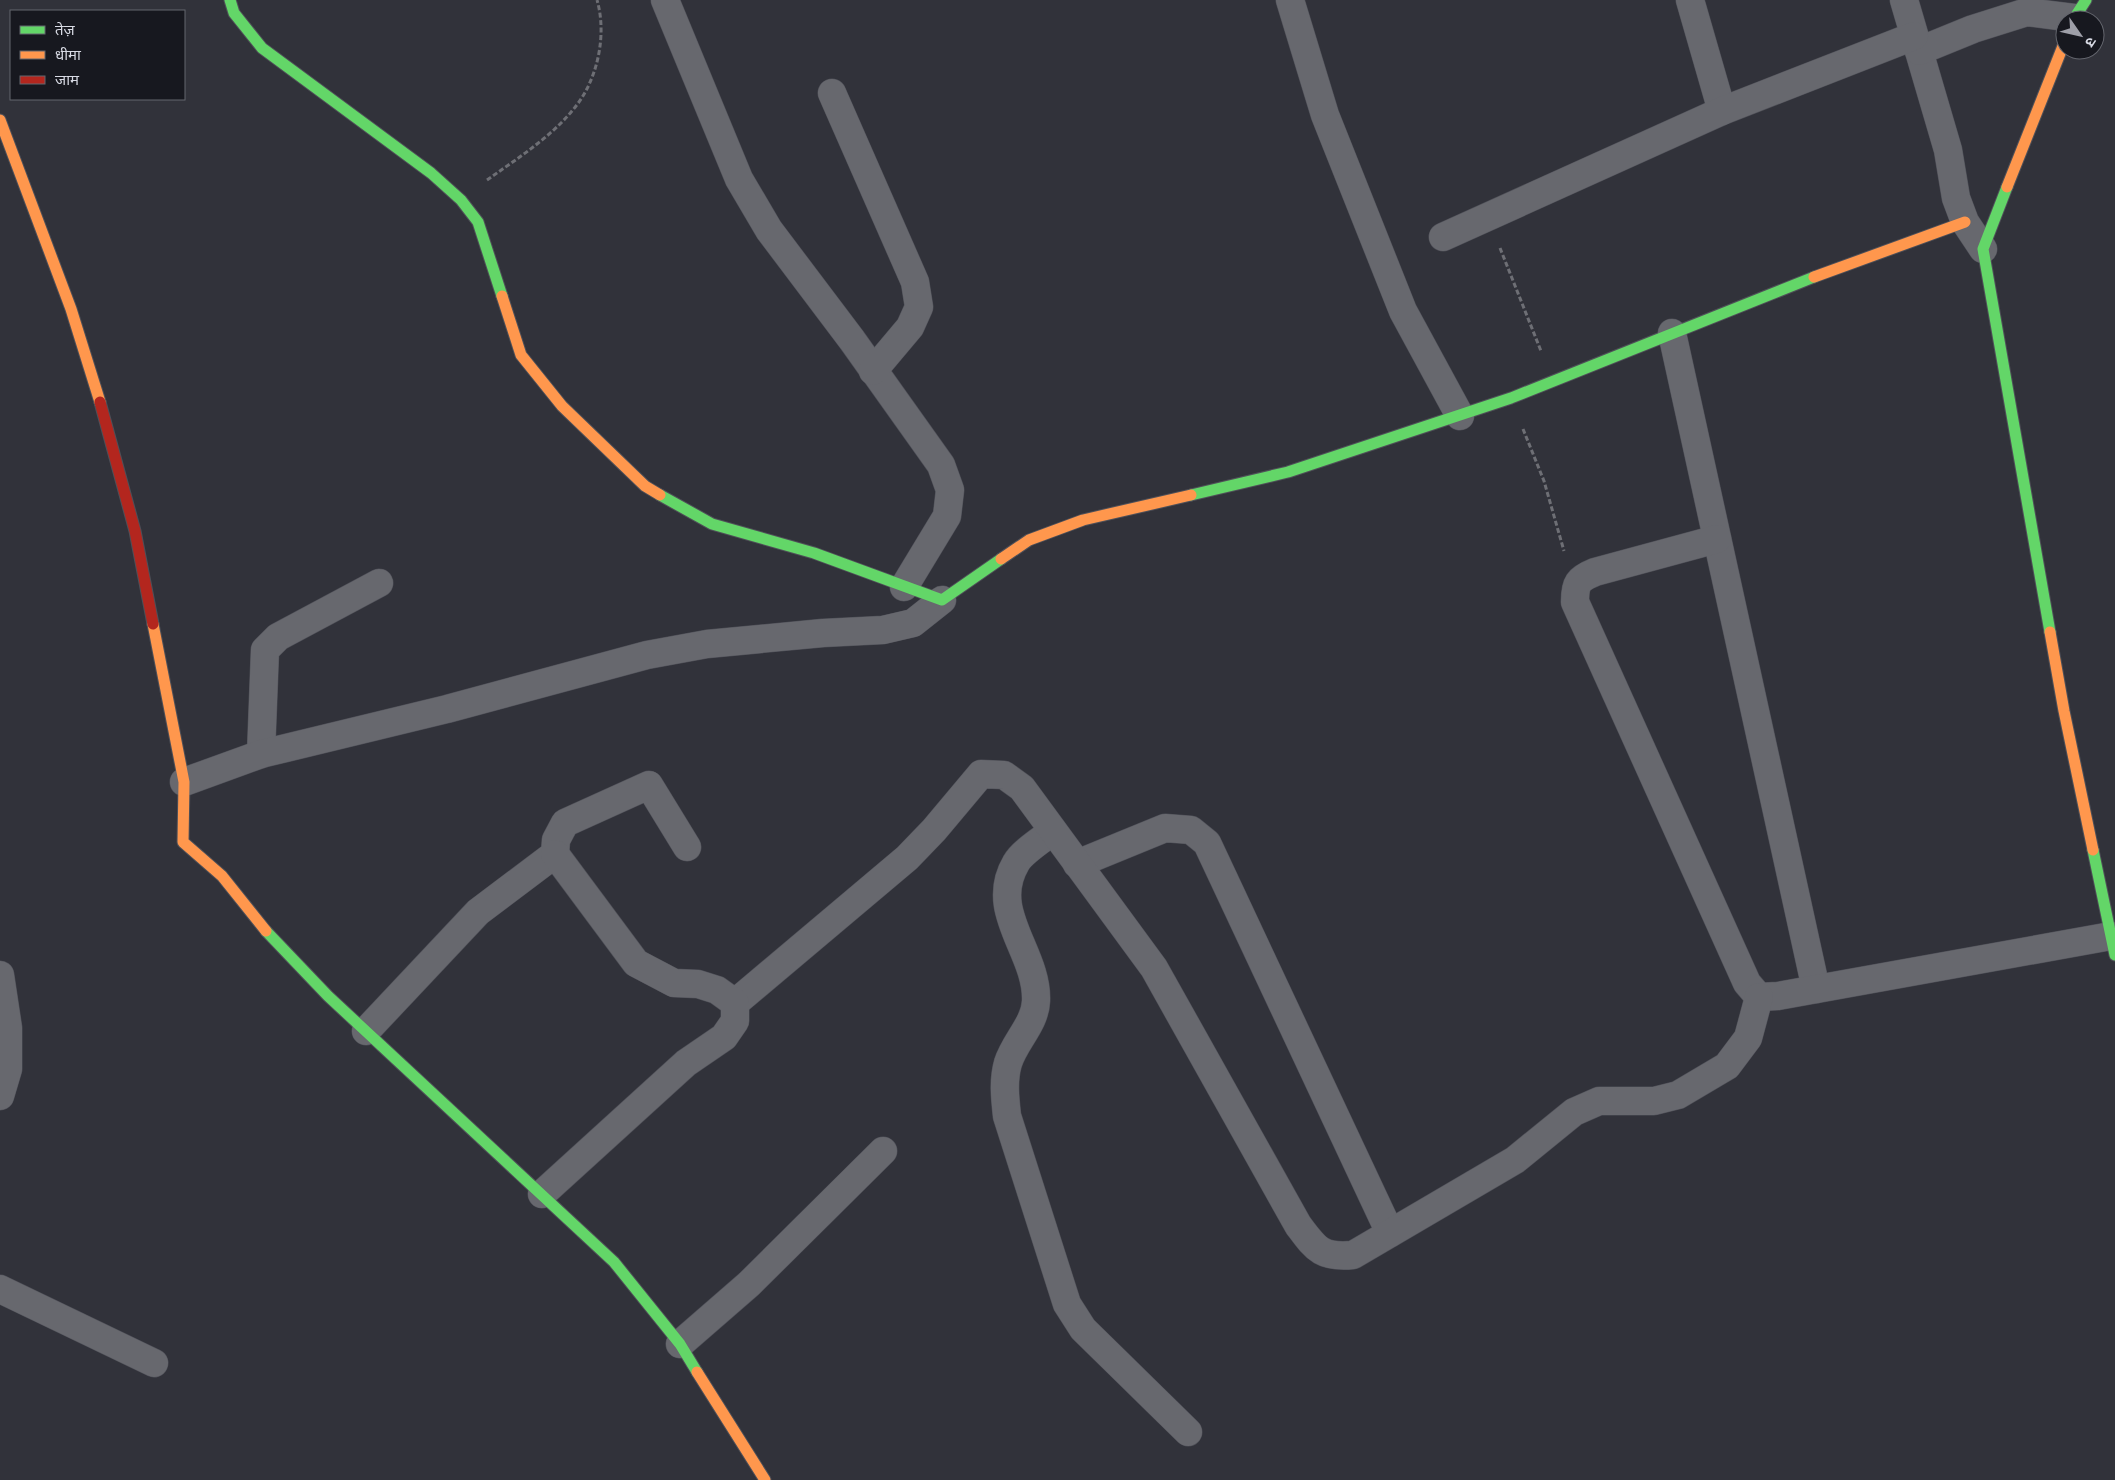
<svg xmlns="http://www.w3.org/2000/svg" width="2115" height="1480" viewBox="0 0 2115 1480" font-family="Arial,'Noto Sans Devanagari',sans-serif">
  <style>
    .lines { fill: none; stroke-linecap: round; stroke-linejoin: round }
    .street-casing { stroke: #4f5058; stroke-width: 29 }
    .fast-casing { stroke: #4f5058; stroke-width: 13 }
    .slow-casing { stroke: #4f5058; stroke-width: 13 }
    .jam-casing { stroke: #4f5058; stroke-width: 13 }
    .path { stroke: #6e6f75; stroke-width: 3; stroke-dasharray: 5 2.5; stroke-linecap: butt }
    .street { stroke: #67686e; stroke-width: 28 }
    .fast { stroke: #63d668; stroke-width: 11 }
    .slow { stroke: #ff974d; stroke-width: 11 }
    .jam { stroke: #b3261e; stroke-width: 11 }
  </style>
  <rect width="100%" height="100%" fill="#31323a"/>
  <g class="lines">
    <g class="street-casing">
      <g id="street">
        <polyline points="665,0 739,179 769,230 852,340 941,465 950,490 947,516 904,587"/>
        <polyline points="1290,0 1325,115 1403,311 1460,416"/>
        <polyline points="1690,0 1722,111"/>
        <polyline points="1904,0 1948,150 1956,198 1965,222 1983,249"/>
        <polyline points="1919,51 1973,29 2027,12 2074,18"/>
        <polyline points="832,93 915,282 919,307 910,327 873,371"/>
        <polyline points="1443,237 1722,111 1914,36"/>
        <polyline points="1672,333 1816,989"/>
        <path d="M1717 539 1595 572C1578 579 1575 583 1575 602L1747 983 1759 997 1778 996 2111 936"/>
        <polyline points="261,754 265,650 278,637 379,583"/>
        <polyline points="184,782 261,754 447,709 647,655 707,644 823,633 883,630 913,623 942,600"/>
        <path d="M1053 831C1043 839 1022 852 1016 863 987 912 1038 952 1036 1001 1035 1024 1015 1041 1008 1063 1003 1080 1005 1098 1007 1116L1067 1304 1083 1329 1188 1432"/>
        <polyline points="1077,864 1165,828 1191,830 1207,843 1390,1233"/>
        <polyline points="0,975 8,1028 8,1069 0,1096"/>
        <path d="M735 1003 907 858 934 830 981 774 1004 775 1022 788 1154 968 1298 1225C1316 1249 1321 1258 1353 1255L1515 1160 1574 1112 1599 1101H1654L1678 1095 1727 1066 1748 1038 1759 997"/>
        <polyline points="366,1031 478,912 555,854 556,840 565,823 649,785 687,847"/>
        <polyline points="542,1194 686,1063 724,1037 735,1021 735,1003 717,990 698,984 674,983 636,963 555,854"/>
        <polyline points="0,1289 154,1363"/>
        <polyline points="680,1344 749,1284 883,1151"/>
      </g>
    </g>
    <g class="fast-casing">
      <g id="fast">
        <polyline points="230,0 234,13 262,48 431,173 461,200 478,222 502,296"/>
        <polyline points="2073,20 2086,0"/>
        <polyline points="2007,187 1983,249 2050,632"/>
        <polyline points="660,495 712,524 814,553 942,600 1001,559"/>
        <polyline points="1191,495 1288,472 1511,398 1814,277"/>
        <polyline points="2093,850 2115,955"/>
        <polyline points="266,931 328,996 614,1262 680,1344 697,1372"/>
      </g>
    </g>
    <g class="slow-casing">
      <g id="slow">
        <polyline points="0,120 71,309 100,402"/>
        <polyline points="2007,187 2065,41"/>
        <polyline points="1814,277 1965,222"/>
        <polyline points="502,296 521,355 562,406 645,486 660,495"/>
        <polyline points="1001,559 1029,540 1083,520 1191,495"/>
        <polyline points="153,624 184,782 183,842 222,876 266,931"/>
        <polyline points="2050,632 2064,711 2093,850"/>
        <polyline points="697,1372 765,1480"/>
      </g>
    </g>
    <g class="jam-casing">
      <polyline id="jam" points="100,402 135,531 153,624"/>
    </g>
    <g class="path">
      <path d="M487 180C518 158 553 136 576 106 598 78 607 34 597 0"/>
      <polyline points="1500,248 1541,351"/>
      <polyline points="1523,429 1544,481 1564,551"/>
    </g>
    <use href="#street" class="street"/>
    <use href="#fast" class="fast"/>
    <use href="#slow" class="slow"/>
    <use href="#jam" class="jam"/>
  </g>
  <rect x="10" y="10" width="175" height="90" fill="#17181f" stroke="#64666e"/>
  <rect x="20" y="26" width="25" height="8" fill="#63d668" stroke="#64666e"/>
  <text x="55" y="35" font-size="15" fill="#d8dae4">तेज़</text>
  <rect x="20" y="51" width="25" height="8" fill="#ff974d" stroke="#64666e"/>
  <text x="55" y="60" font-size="15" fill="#d8dae4">धीमा</text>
  <rect x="20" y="76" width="25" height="8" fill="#b3261e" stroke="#64666e"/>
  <text x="55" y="85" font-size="15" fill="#d8dae4">जाम</text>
  <g transform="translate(2080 35) rotate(124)"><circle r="24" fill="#17181f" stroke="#64666e"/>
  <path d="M0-4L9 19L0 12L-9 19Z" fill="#9e9fa8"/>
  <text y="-8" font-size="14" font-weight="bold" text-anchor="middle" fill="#d8dae4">उ</text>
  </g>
</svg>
